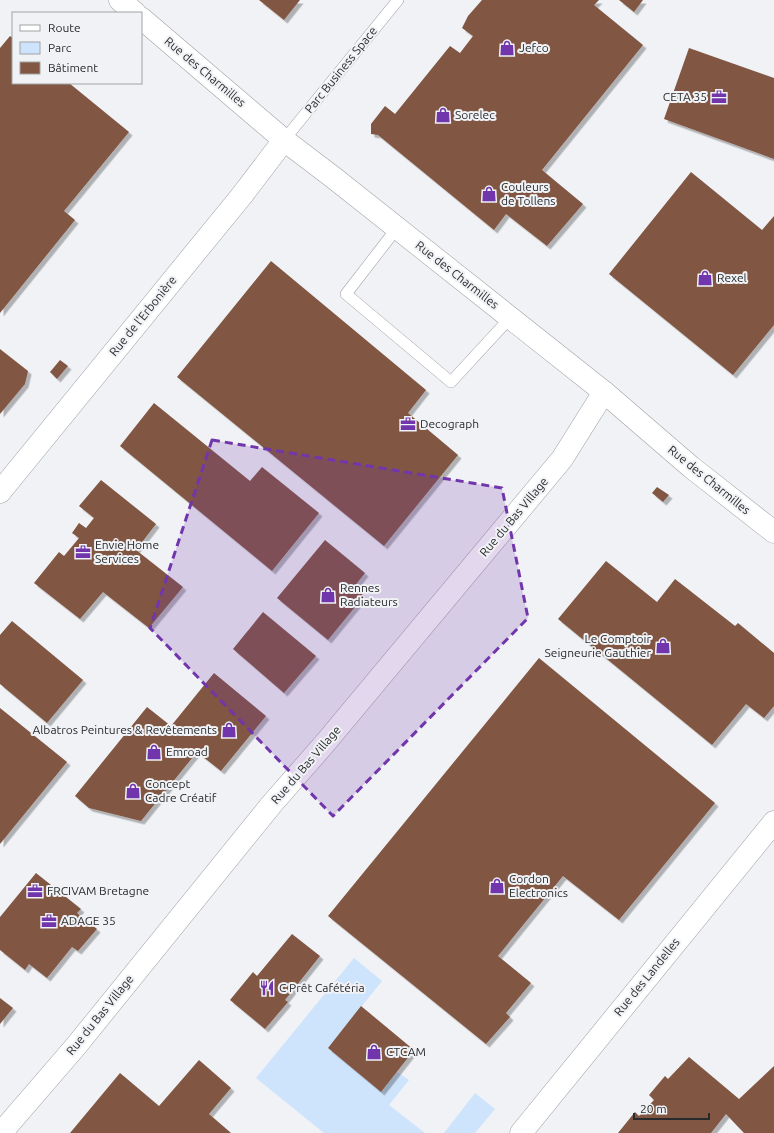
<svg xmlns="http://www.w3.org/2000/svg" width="774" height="1133" viewBox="0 0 774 1133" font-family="Ubuntu,sans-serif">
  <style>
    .green { fill: #cee4fd }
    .building { fill: #815643; filter: url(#shadow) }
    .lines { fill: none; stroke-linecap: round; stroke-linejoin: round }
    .service-casing { stroke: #9ea0a3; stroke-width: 12 }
    .minor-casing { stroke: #9ea0a3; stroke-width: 23 }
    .tertiary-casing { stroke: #9ea0a3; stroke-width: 23 }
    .service { stroke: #fff; stroke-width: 11 }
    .minor { stroke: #fff; stroke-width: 22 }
    .tertiary { stroke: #fff; stroke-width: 22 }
    .marked { fill: #7236ac; fill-opacity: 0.2; stroke: #7236ac; stroke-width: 3; stroke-dasharray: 8 5; stroke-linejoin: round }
    .labels { text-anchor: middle; stroke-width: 4; stroke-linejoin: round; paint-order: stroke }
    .poi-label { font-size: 12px; fill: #292a2b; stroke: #f0f2f5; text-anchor: start }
    .street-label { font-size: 12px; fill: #292a2b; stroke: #f0f2f5 }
  </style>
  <defs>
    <filter id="shadow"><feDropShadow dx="3.5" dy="3.5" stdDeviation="0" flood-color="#0004"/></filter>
  </defs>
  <rect width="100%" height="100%" fill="#f0f2f5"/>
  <g class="green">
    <polygon points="354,958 382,981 328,1048 381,1091 397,1072 409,1080 389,1105 425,1133 324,1133 256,1078"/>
    <polygon points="475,1093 495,1109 475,1133 444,1133"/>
  </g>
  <g class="building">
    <polygon points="259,0 300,0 284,20"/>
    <polygon points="482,0 599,0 594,5 643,45 542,170 583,204 547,246 506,214 494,230 378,135 371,134 371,124 385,106 395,114 450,46 460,53 473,36 462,28 468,16"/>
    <polygon points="619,0 643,0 634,12"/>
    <polygon points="10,36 13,38 13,83 69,83 129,132 64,211 75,220 0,313 0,48"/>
    <polygon points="689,48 774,78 774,159 664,119"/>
    <polygon points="691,172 762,230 774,216 774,325 733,375 609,274"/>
    <polygon points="271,261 426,390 408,413 458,455 384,546 177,377"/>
    <polygon points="0,349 28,371 25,384 0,414"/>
    <polygon points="60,360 68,366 57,379 50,372"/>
    <polygon points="154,403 250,481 262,467 319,513 272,571 120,446"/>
    <polygon points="101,480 156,524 136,550 183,587 149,628 103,592 80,619 34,583 59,552 64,556 79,538 72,533 79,523 86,528 94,518 79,506"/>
    <polygon points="657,487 669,495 663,502 652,493"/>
    <polygon points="325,540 365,573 354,587 364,596 328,640 277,598"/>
    <polygon points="606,561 657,602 675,579 735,626 738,623 774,653 774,706 764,718 746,704 712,745 558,619"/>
    <polygon points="263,612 316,656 284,693 233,649"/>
    <polygon points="12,621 83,680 47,723 0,684 0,635"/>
    <polygon points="539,658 715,803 619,920 563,876 498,956 531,983 506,1013 510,1017 486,1044 328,916"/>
    <polygon points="214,673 266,716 221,771 197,752 141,821 89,808 75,796 147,707 171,726"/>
    <polygon points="0,708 67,762 0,844"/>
    <polygon points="36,873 81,909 77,913 97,929 78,951 72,947 47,978 29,964 25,970 0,950 0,917"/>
    <polygon points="292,934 320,956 285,1000 288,1002 265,1029 230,1000 253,972 257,976"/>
    <polygon points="0,998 13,1008 0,1024"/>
    <polygon points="361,1006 414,1050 381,1092 328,1048"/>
    <polygon points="689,1057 739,1099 774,1066 774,1133 744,1133 726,1114 711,1133 618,1133 635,1112 639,1116 654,1100 649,1095 665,1076 668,1079"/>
    <polygon points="199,1060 231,1088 209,1114 231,1133 70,1133 120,1073 159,1106"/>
  </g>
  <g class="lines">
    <g class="service-casing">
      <g id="service">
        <polyline points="284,140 398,0"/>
        <polyline points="397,228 346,294 451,382 510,318"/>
      </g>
    </g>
    <g class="minor-casing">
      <g id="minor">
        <polyline points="0,492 243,194 284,140"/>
        <polyline points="1,1133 76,1046 271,805 326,742 562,459 604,392"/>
        <polyline points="521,1133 774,822"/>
      </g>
    </g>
    <g class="tertiary-casing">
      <g id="tertiary">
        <polyline points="120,0 135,13"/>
        <polyline points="141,18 284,140 334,178 604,392 691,467 774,532"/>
      </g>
    </g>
    <use href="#service" class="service"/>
    <use href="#minor" class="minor"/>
    <use href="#tertiary" class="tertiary"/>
  </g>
  <path class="marked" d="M212 440 502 488 528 618 333 816 150 628Z"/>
  <defs>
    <g id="shop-bare" transform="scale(1.2)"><path d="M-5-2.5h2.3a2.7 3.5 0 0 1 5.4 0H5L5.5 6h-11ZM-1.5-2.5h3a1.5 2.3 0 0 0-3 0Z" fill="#7236ac" stroke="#f0f2f5" stroke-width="2.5" paint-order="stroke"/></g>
    <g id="office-bare" transform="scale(1.2)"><path d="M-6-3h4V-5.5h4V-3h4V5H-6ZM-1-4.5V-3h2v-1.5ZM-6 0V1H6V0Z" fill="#7236ac" stroke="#f0f2f5" stroke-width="2.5" paint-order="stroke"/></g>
    <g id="restaurant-bare" transform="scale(1.2)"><path d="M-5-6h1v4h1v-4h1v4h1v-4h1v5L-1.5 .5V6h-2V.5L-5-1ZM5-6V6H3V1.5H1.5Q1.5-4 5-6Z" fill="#7236ac" stroke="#f0f2f5" stroke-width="2.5" paint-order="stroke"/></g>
  </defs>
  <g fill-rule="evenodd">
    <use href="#shop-bare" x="507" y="48"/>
    <use href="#office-bare" x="719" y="97"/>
    <use href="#shop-bare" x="443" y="115"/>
    <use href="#shop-bare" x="489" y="194"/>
    <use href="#shop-bare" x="705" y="278"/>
    <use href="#office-bare" x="408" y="424"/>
    <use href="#office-bare" x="83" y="552"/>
    <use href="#shop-bare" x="328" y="595"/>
    <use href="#shop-bare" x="663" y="646"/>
    <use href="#shop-bare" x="229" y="730"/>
    <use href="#shop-bare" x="154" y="752"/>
    <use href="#shop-bare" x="133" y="791"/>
    <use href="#shop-bare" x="497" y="886"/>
    <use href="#office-bare" x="35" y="891"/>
    <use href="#office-bare" x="49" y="921"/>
    <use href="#restaurant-bare" x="267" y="988"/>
    <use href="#shop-bare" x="374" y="1052"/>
  </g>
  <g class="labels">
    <g class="poi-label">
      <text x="519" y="52">Jefco</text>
      <text x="707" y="101" text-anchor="end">CETA 35</text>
      <text x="455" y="119">Sorelec</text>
      <text x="501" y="191">Couleurs<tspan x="501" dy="14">de Tollens</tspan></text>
      <text x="717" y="282">Rexel</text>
      <text x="420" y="428">Decograph</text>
      <text x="95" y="549">Envie Home<tspan x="95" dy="14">Services</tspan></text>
      <text x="340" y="592">Rennes<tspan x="340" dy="14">Radiateurs</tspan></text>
      <text x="651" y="643" text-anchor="end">Le Comptoir<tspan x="651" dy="14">Seigneurie Gauthier</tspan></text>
      <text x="217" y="734" text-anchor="end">Albatros Peintures &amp; Revêtements</text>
      <text x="166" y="756">Emroad</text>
      <text x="145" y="788">Concept<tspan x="145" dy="14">Cadre Créatif</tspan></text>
      <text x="509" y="883">Cordon<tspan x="509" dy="14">Electronics</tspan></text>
      <text x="47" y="895">FRCIVAM Bretagne</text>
      <text x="61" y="925">ADAGE 35</text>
      <text x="279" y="992">C Prêt Cafétéria</text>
      <text x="386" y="1056">CTCAM</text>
    </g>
    <g class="street-label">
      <text transform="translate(341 70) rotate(-51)" y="4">Parc Business Space</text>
      <text transform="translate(205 72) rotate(40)" y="4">Rue des Charmilles</text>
      <text transform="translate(457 275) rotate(38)" y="4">Rue des Charmilles</text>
      <text transform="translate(143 316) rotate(-51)" y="4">Rue de l'Erbonière</text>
      <text transform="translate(709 480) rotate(39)" y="4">Rue des Charmilles</text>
      <text transform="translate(514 517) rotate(-50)" y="4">Rue du Bas Village</text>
      <text transform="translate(306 765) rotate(-49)" y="4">Rue du Bas Village</text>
      <text transform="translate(647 977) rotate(-51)" y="4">Rue des Landelles</text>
      <text transform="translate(100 1015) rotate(-51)" y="4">Rue du Bas Village</text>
    </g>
  </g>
  <rect x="12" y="12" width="130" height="72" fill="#f0f2f5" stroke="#a0a2a4"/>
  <rect x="20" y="25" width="20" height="6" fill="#ffffff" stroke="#a0a2a4"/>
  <text x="48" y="32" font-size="12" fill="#292a2b">Route</text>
  <rect x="20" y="42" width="20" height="12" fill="#cee4fd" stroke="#a0a2a4"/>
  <text x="48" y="52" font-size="12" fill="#292a2b">Parc</text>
  <rect x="20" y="62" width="20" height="12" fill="#815643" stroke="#a0a2a4"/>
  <text x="48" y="72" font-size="12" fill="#292a2b">Bâtiment</text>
  <path d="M634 1113v6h75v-6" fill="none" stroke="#292a2b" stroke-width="2"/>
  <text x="640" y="1113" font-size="12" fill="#292a2b" stroke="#f0f2f5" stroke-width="3" paint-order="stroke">20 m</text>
</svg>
